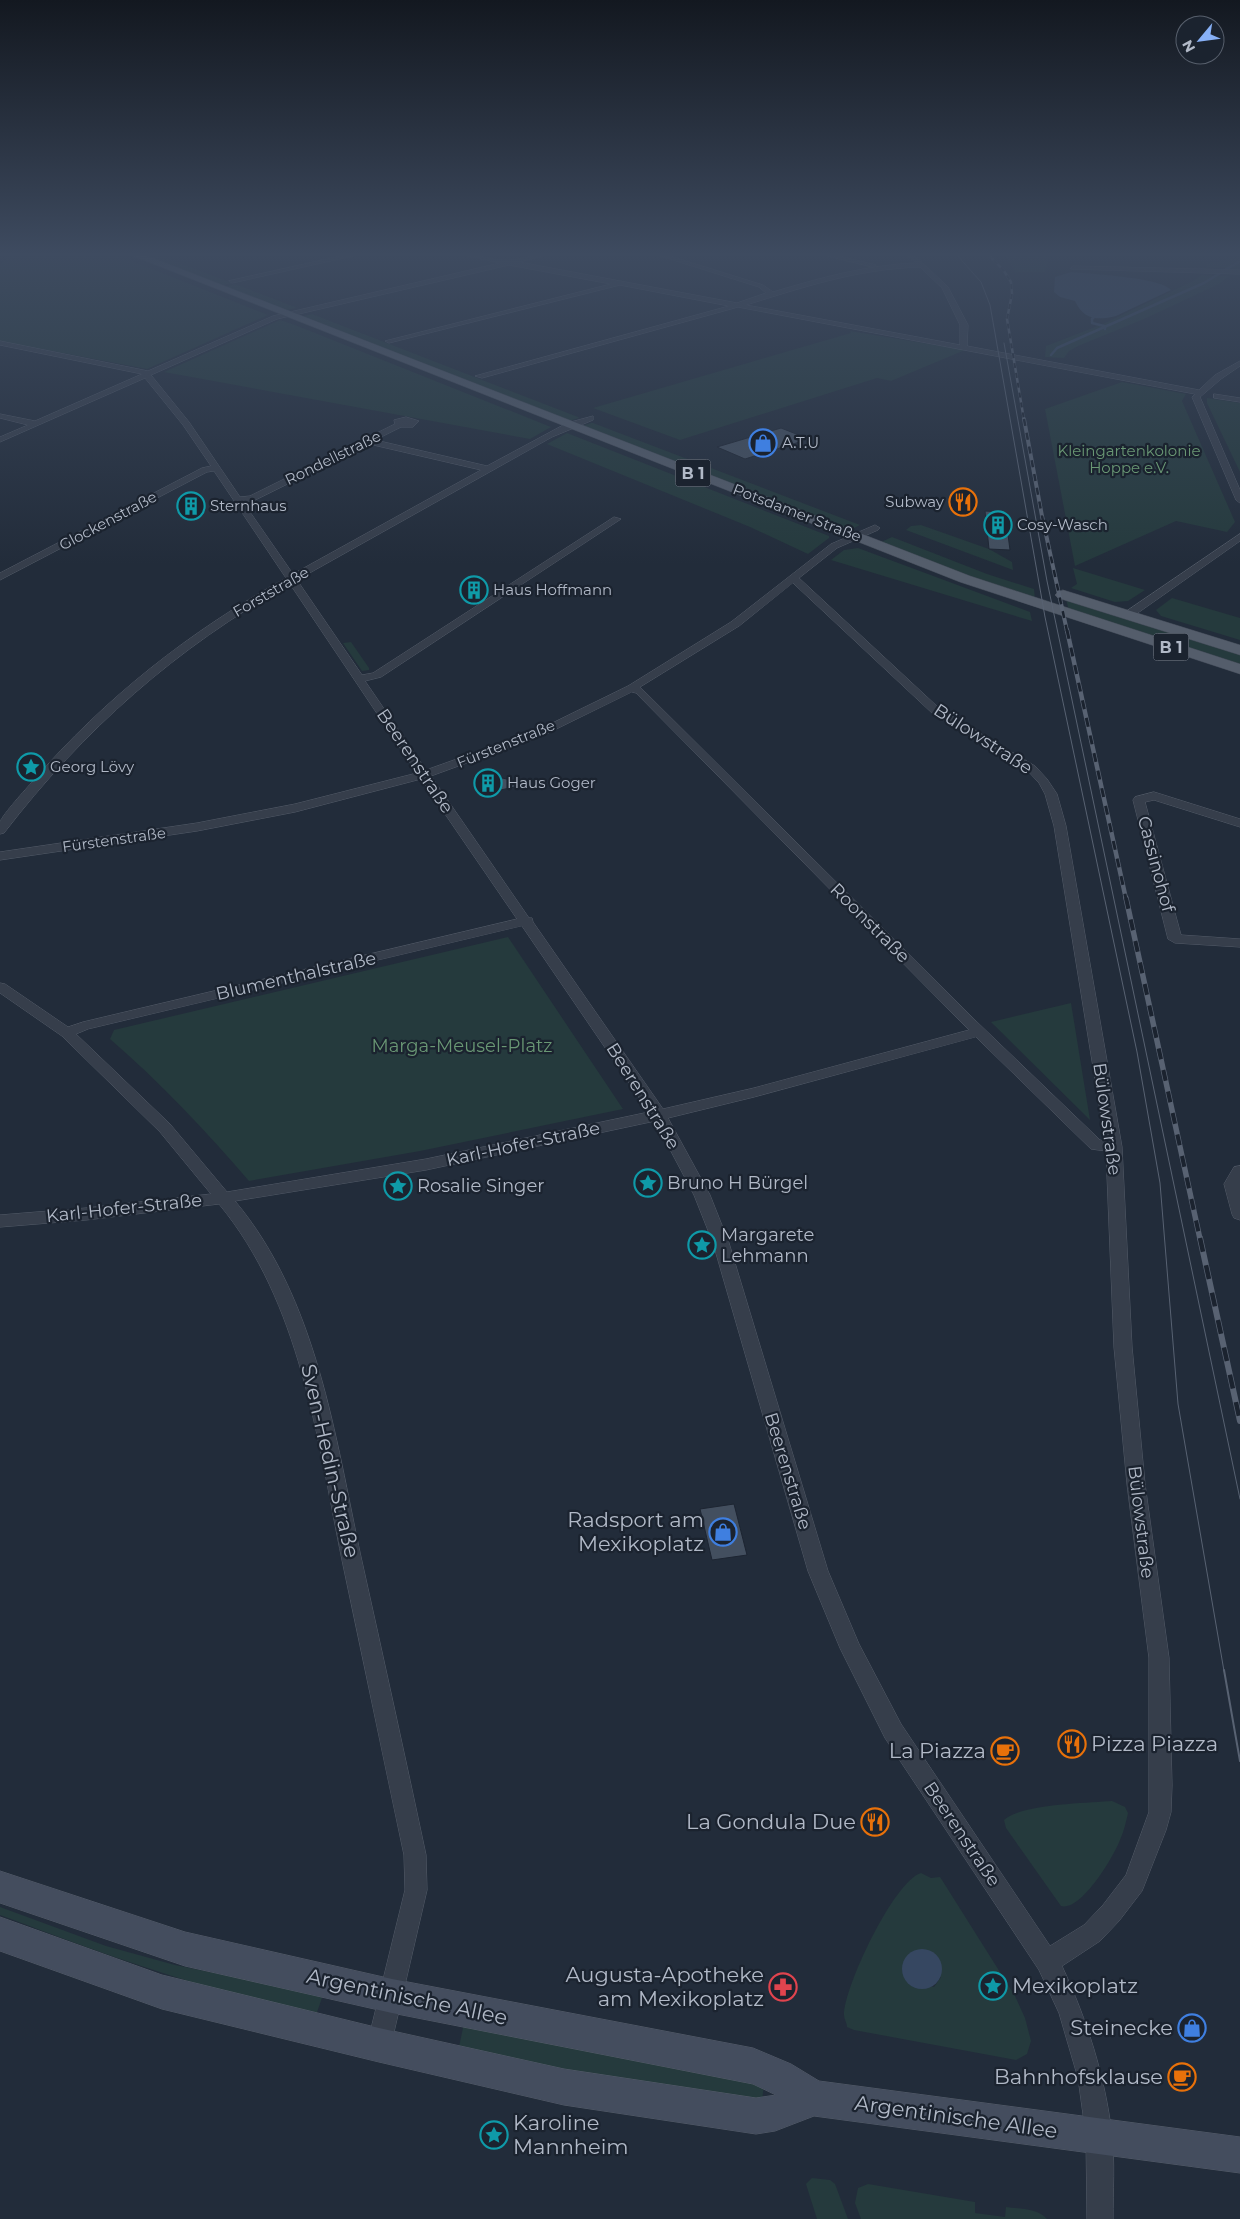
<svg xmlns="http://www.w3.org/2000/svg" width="1240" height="2219" viewBox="0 0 1240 2219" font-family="Montserrat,sans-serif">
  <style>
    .green { fill: #253a3d; fill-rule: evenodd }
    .water { fill: #364761 }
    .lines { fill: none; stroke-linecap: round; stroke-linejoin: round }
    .stream { stroke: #364761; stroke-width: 2.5 }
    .building { fill: #434f5f; stroke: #1d2532 }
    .street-casing { stroke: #545c69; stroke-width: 1 }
    .secondary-casing { stroke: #545c69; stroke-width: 1 }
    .primary-casing { stroke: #3f4754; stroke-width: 1 }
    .street { fill: #363e4b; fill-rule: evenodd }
    .secondary { fill: #444d5e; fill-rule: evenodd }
    .primary { fill: #545d6b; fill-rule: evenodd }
    .tram-far1 { stroke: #586272; stroke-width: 1 }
    .tram { stroke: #586272; stroke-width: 2 }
    .rail-far4-casing { stroke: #586272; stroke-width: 2.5 }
    .rail-far3-casing { stroke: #586272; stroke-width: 4 }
    .rail-far2-casing { stroke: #586272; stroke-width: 4.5 }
    .rail-far1-casing { stroke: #586272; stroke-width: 5.5 }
    .rail-casing { stroke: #586272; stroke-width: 6 }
    .rail-far4 { stroke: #1b232f; stroke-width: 2; stroke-dasharray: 5; stroke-linecap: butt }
    .rail-far3 { stroke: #1b232f; stroke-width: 2.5; stroke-dasharray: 7; stroke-linecap: butt }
    .rail-far2 { stroke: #1b232f; stroke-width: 3; stroke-dasharray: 9; stroke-linecap: butt }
    .rail-far1 { stroke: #1b232f; stroke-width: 4; stroke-dasharray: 11; stroke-linecap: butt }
    .rail { stroke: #1b232f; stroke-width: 4.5; stroke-dasharray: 14; stroke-linecap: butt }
    .labels { text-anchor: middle; stroke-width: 4.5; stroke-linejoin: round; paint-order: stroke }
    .far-poi-label { font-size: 15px; fill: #b1b9c7; stroke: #1b232f; text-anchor: start }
    .far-park-label { font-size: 15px; fill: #699774; stroke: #1b232f }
    .far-street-label { font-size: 15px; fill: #b1b9c7; stroke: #1b232f }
    .shield { fill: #1b232f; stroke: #848c99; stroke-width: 1 }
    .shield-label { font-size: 16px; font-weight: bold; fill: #b1b9c7 }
    .street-label { font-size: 18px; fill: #b1b9c7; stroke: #1b232f }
    .park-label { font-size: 18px; fill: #699774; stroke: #1b232f }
    .poi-label { font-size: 18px; fill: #b1b9c7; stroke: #1b232f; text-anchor: start }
    .near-street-label { font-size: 21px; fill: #b1b9c7; stroke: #1b232f }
    .near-poi-label { font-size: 21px; fill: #b1b9c7; stroke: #1b232f; text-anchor: end }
  </style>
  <rect width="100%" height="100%" fill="#222c3a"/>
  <g class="green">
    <polygon points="11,253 112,253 268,315 147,369 0,341 0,266"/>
    <polygon points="135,253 153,253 232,283 220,286"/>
    <polygon points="1003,253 1049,253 1045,272 1015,272"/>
    <polygon points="1240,257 1240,268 1238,269 1207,267 1207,264"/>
    <polygon points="1201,275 1229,276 1219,284 1144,319 1078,346 1069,351 1064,358 1045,357 1046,346 1103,324 1195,280"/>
    <polygon points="235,284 295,307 296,308 287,310 223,287"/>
    <polygon points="312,314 578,417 579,418 569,421 300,317"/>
    <polygon points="280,320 295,325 551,427 530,439 164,372"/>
    <polygon points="850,331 965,350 891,381 877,378 680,440 593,408 851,333"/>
    <polygon points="1122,382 1186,394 1182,401 1235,522 1227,532 1176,521 1075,566 1045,409"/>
    <polygon points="1207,398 1240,403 1240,472 1207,403"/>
    <polygon points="591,423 593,423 860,525 850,530 582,426"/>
    <polygon points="567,433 829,536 829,538 808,554 750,527 547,444"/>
    <polygon points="921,525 989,549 1012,562 1013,570 906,530 911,526"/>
    <polygon points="892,537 987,574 1034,589 1035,600 879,543"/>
    <polygon points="858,548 1030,612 1032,621 831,560 844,550"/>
    <polygon points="1073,568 1145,590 1128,601 1115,602 1071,588 1077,584"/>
    <polygon points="1172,598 1240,618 1240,640 1161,616 1156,610"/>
    <polygon points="1066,599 1240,653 1240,666 1069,611"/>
    <polygon points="351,642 369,668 369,670 362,671 343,643"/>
    <path d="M508 937 623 1109 420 1151 249 1181C206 1131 160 1082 110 1039L114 1030Z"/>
    <polygon points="1071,1003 1090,1120 991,1022"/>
    <path d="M1112 1801 1125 1807 1128 1813C1126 1822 1124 1831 1120 1840 1114 1856 1081 1912 1061 1906L1006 1828 1004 1820C1020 1804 1088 1803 1112 1801Z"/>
    <path d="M921 1873 931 1878 940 1877 942 1880 1015 1996 1025 2018 1031 2041 1027 2054 1016 2060 854 2030 847 2027C847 2023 844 2019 844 2015 844 1987 894 1881 921 1873ZM902 1970 941 1977 934 1987 909 1982Z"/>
    <path d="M0 1907 106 1946 175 1965 323 1995 316 2015C267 2003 217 1991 169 1975 112 1957 56 1936 0 1915Z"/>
    <polygon points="464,2023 764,2084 762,2101 683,2094 459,2047"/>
    <polygon points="812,2178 830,2180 835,2184 848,2219 817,2219 806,2184"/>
    <path d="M868 2184 975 2202V2213L1005 2217 1006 2207C1019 2209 1037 2208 1047 2219H861L855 2203 858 2188Z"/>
  </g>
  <g class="water">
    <path d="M1071 272C1089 274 1160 277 1171 290L1116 316C1097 321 1083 319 1075 301L1060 297 1054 292 1055 277Z"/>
    <circle cx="922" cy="1969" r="20"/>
  </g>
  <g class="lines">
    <g class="stream">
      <polyline points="1099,312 1092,319 1092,323 1104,326 1105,329"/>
      <polyline points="1051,355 1057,348 1204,283 1240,261"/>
    </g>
  </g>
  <g class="building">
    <polygon points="781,428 809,439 745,459 717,447"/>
    <polygon points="985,511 1005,512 1010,550 989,549"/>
    <polygon points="494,772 498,777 528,784 487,793 474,776"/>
    <polygon points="734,1504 747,1555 712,1560 700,1509"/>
  </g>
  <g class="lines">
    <g class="street-casing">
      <g id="street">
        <polygon points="354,253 366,253 232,283 229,281"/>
        <path d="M455 253C473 253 495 262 511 260 526 259 539 253 554 253L519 262 737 303 766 293 759 287 651 253H660L763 285 773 292C820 278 866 265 916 263L905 253H912L948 287 968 325 967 346 1199 390 1215 375 1240 361V366L1221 379 1200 397 1240 490V503L1236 500 1192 397 1195 394 738 307 482 378 475 376 729 306 620 285 389 343 385 341 611 284 509 265 277 319 151 375 189 422 240 497 250 496 395 424 394 420 406 417 419 421 413 427H401L375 440 487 466 567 423 593 416V420L552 437 297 580 362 675 373 673 614 517 621 519 381 677 365 681 426 770 538 730 628 686 731 622 831 544 875 525 880 528 878 530 837 548 799 578 940 709 1035 766 1047 779 1057 794 1066 826 1122 1147 1132 1347 1145 1484 1169 1658 1172 1785 1171 1812 1166 1830 1142 1891 1119 1921 1100 1941 1062 1966C1087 2020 1105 2076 1112 2135 1115 2162 1113 2191 1113 2219H1087L1086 2136 1078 2078 1059 2013 1039 1970 885 1738 840 1648 808 1571 713 1243 694 1195 655 1121 426 1170 235 1201C317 1299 335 1436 361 1557 383 1656 405 1756 426 1855L427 1890 391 2045 388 2054 379 2057 370 2054 367 2045 405 1890 404 1855C383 1757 363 1658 342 1560 317 1438 301 1303 219 1204L86 1220 0 1227V1215L86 1208 211 1194 160 1132 62 1036 0 993V983L5 984 68 1027 83 1022 517 919 421 779 295 812 197 831 0 860V852L197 823 295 804 417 773 290 584C177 647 83 730 4 833L0 834C0 830 0 825 0 822 3 814 26 789 33 781 105 698 190 631 286 578L214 471 207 472 0 580V573L202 468 211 466 183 425 145 378 0 442V437L28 425 0 418V414L35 421 142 374 0 345V341L148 371 273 316 500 263ZM920 267 942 288 960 325V345L746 305C804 287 857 269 920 267ZM369 444 481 470 293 574 243 502 255 500ZM793 583 932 713 1027 770 1039 783 1045 794 1054 826 1105 1141 1100 1140 976 1021 640 687 739 626ZM632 692 636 693 969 1030 754 1088 663 1109 533 922 532 918H529L431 776 546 734ZM522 926 649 1112 426 1159 227 1192 170 1124 76 1034 88 1029ZM976 1037 1091 1149 1106 1151 1114 1347 1127 1484 1149 1658V1812L1126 1875 1103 1905 1084 1925 1050 1946 901 1724 859 1644 828 1571 729 1243 710 1195 668 1118 754 1097Z"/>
        <polygon points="816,253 827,253 876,265 873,267"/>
        <polygon points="1073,266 1240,270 1240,274 1071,269"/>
        <polygon points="1214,394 1240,398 1240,402 1214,398"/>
        <polygon points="1240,534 1240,541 1132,617 1124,617 1124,613"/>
        <polygon points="1154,792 1240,819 1240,827 1154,800 1145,802 1181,935 1240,939 1240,947 1175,943 1168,939 1133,800 1135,797"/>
        <polygon points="1240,1166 1240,1220 1234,1218 1232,1214 1224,1184 1234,1167"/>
      </g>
    </g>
    <g class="secondary-casing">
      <polygon id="secondary" points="0,1871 185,1932 392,1979 753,2048 791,2064 819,2081 1240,2137 1240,2173 814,2116 775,2131 756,2134 564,2105 379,2062 162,2009 0,1951 0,1917 162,1975 379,2028 564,2069 756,2098 776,2095 753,2084 392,2013 185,1966 0,1903"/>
    </g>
    <g class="primary-casing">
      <g id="primary">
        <polygon points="126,253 140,253 970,576 1240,664 1240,674 960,582"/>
        <polygon points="1063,590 1240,645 1240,655 1058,598 1055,595 1058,592"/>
      </g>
    </g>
    <use href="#street" class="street"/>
    <use href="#secondary" class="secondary"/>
    <use href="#primary" class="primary"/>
    <g class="tram-far1">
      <polyline points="955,253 981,282 990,305 1045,617 1137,1052 1160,1183 1178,1404 1224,1671"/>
      <polyline points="1004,343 1047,581 1240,1499"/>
    </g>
    <polyline class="tram" points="1224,1670 1240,1761"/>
    <g class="rail-far4-casing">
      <polyline id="rail-far4" points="987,253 1004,271 1011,282 1012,294 1007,319 1024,420"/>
    </g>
    <g class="rail-far3-casing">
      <polyline id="rail-far3" points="1024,419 1042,516 1067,631"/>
    </g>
    <g class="rail-far2-casing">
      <polyline id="rail-far2" points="1067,630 1126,899"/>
    </g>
    <g class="rail-far1-casing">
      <polyline id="rail-far1" points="1126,898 1200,1239"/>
    </g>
    <g class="rail-casing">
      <polyline id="rail" points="1200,1238 1240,1421"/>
    </g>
    <use href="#rail-far4" class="rail-far4"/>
    <use href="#rail-far3" class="rail-far3"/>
    <use href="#rail-far2" class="rail-far2"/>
    <use href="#rail-far1" class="rail-far1"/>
    <use href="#rail" class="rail"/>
  </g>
  <linearGradient id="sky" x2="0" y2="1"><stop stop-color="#131820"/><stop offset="0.45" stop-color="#3e4b60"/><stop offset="1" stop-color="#3e4b60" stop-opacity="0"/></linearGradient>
  <rect width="1240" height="564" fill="url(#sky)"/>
  <defs>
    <g id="shop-ring" transform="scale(1.4375)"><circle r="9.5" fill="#1b232f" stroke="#3f7fe0" stroke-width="1.5"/><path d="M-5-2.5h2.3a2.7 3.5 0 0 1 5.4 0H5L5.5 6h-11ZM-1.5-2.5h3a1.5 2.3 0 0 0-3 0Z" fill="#3f7fe0"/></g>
    <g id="restaurant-ring" transform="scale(1.4375)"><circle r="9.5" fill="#1b232f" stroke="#e8710a" stroke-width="1.5"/><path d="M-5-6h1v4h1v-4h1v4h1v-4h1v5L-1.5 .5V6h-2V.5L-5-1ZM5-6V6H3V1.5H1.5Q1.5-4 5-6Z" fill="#e8710a"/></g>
    <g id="building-ring" transform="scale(1.4375)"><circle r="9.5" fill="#1b232f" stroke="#0f9aa8" stroke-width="1.5"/><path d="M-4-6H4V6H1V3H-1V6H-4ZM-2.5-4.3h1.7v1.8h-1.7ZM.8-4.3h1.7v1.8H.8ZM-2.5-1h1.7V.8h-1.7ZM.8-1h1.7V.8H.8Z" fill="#0f9aa8"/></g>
    <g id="sight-ring" transform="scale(1.4375)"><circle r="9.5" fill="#1b232f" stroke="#0f9aa8" stroke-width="1.5"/><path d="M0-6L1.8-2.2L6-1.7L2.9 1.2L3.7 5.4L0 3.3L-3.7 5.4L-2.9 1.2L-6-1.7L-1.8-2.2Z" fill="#0f9aa8"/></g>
    <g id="cafe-ring" transform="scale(1.4375)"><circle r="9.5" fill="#1b232f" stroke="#e8710a" stroke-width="1.5"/><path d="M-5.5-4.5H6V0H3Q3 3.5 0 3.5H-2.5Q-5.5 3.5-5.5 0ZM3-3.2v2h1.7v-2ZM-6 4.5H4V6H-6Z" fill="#e8710a"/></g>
    <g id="pharmacy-ring" transform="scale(1.4375)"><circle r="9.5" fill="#1b232f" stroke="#e0444e" stroke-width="1.5"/><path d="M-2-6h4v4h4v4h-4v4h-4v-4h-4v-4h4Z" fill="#e0444e"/></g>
  </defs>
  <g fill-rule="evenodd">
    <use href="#shop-ring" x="763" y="443"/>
    <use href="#restaurant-ring" x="963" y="502"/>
    <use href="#building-ring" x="191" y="506"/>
    <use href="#building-ring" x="998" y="525"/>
    <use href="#building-ring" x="474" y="590"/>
    <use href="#sight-ring" x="31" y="767"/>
    <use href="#building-ring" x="488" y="783"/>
    <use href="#sight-ring" x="648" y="1183"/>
    <use href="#sight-ring" x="398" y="1186"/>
    <use href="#sight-ring" x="702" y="1245"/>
    <use href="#shop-ring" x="723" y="1532"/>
    <use href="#restaurant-ring" x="1072" y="1744"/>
    <use href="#cafe-ring" x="1005" y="1751"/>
    <use href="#restaurant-ring" x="875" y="1822"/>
    <use href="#sight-ring" x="993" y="1986"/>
    <use href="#pharmacy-ring" x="783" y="1987"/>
    <use href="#shop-ring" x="1192" y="2028"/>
    <use href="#cafe-ring" x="1182" y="2077"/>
    <use href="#sight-ring" x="494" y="2135"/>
  </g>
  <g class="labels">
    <g class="far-poi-label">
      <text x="782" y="448">A.T.U</text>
      <text x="944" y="507" text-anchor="end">Subway</text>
      <text x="210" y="511">Sternhaus</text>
      <text x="1017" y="530">Cosy-Wasch</text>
      <text x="493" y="595">Haus Hoffmann</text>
      <text x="50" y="772">Georg Lövy</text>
      <text x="507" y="788">Haus Goger</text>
    </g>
    <g class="far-park-label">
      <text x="1129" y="456">Kleingartenkolonie<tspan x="1129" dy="17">Hoppe e.V.</tspan></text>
    </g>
    <g class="far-street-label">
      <text transform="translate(333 458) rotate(-26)" y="5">Rondellstraße</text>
      <text transform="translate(797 513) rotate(21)" y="5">Potsdamer Straße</text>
      <text transform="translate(108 521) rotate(-28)" y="5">Glockenstraße</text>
      <text transform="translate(271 592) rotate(-30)" y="5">Forststraße</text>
      <text transform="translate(506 744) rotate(-22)" y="5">Fürstenstraße</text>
      <text transform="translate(114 840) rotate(-8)" y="5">Fürstenstraße</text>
    </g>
    <g class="shield">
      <rect x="675.5" y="459.5" width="35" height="27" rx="4"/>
      <rect x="1153.5" y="633.5" width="35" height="27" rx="4"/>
    </g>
    <g class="shield-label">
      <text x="693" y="479">B 1</text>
      <text x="1171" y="653">B 1</text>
    </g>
    <g class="street-label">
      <text transform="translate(983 739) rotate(33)" y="6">Bülowstraße</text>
      <text transform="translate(415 761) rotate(56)" y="6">Beerenstraße</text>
      <text transform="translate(1156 864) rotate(75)" y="6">Cassinohof</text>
      <text transform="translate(870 923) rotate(45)" y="6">Roonstraße</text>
      <text transform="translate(296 976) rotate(-13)" y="6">Blumenthalstraße</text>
      <text transform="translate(643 1096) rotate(58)" y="6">Beerenstraße</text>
      <text transform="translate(1107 1119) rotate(82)" y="6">Bülowstraße</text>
      <text transform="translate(523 1144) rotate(-12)" y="6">Karl-Hofer-Straße</text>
      <text transform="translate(124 1208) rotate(-6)" y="6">Karl-Hofer-Straße</text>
      <text transform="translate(788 1471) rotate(73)" y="6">Beerenstraße</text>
      <text transform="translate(1141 1522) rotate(83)" y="6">Bülowstraße</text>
      <text transform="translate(962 1834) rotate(56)" y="6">Beerenstraße</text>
    </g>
    <g class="park-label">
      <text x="462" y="1052">Marga-Meusel-Platz</text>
    </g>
    <g class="poi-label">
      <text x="667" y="1189">Bruno H Bürgel</text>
      <text x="417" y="1192">Rosalie Singer</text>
      <text x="721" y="1241">Margarete<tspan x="721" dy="21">Lehmann</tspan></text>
    </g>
    <g class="near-street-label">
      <text transform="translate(330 1461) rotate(77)" y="7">Sven-Hedin-Straße</text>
      <text transform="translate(407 1997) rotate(12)" y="7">Argentinische Allee</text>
      <text transform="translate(956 2117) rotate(8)" y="7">Argentinische Allee</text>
    </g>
    <g class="near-poi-label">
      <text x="704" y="1527">Radsport am<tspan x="704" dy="24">Mexikoplatz</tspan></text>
      <text x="1091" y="1751" text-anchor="start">Pizza Piazza</text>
      <text x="986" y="1758">La Piazza</text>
      <text x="856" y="1829">La Gondula Due</text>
      <text x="764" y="1982">Augusta-Apotheke<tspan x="764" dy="24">am Mexikoplatz</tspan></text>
      <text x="1012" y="1993" text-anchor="start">Mexikoplatz</text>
      <text x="1173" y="2035">Steinecke</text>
      <text x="1163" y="2084">Bahnhofsklause</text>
      <text x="513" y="2130" text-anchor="start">Karoline<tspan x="513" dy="24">Mannheim</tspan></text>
    </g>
  </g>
  <g transform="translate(1200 40) rotate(241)"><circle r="24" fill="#1b232f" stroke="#575f6c"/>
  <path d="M0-4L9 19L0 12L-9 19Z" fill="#87b0f6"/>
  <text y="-8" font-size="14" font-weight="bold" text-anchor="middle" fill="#b1b9c7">N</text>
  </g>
</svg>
